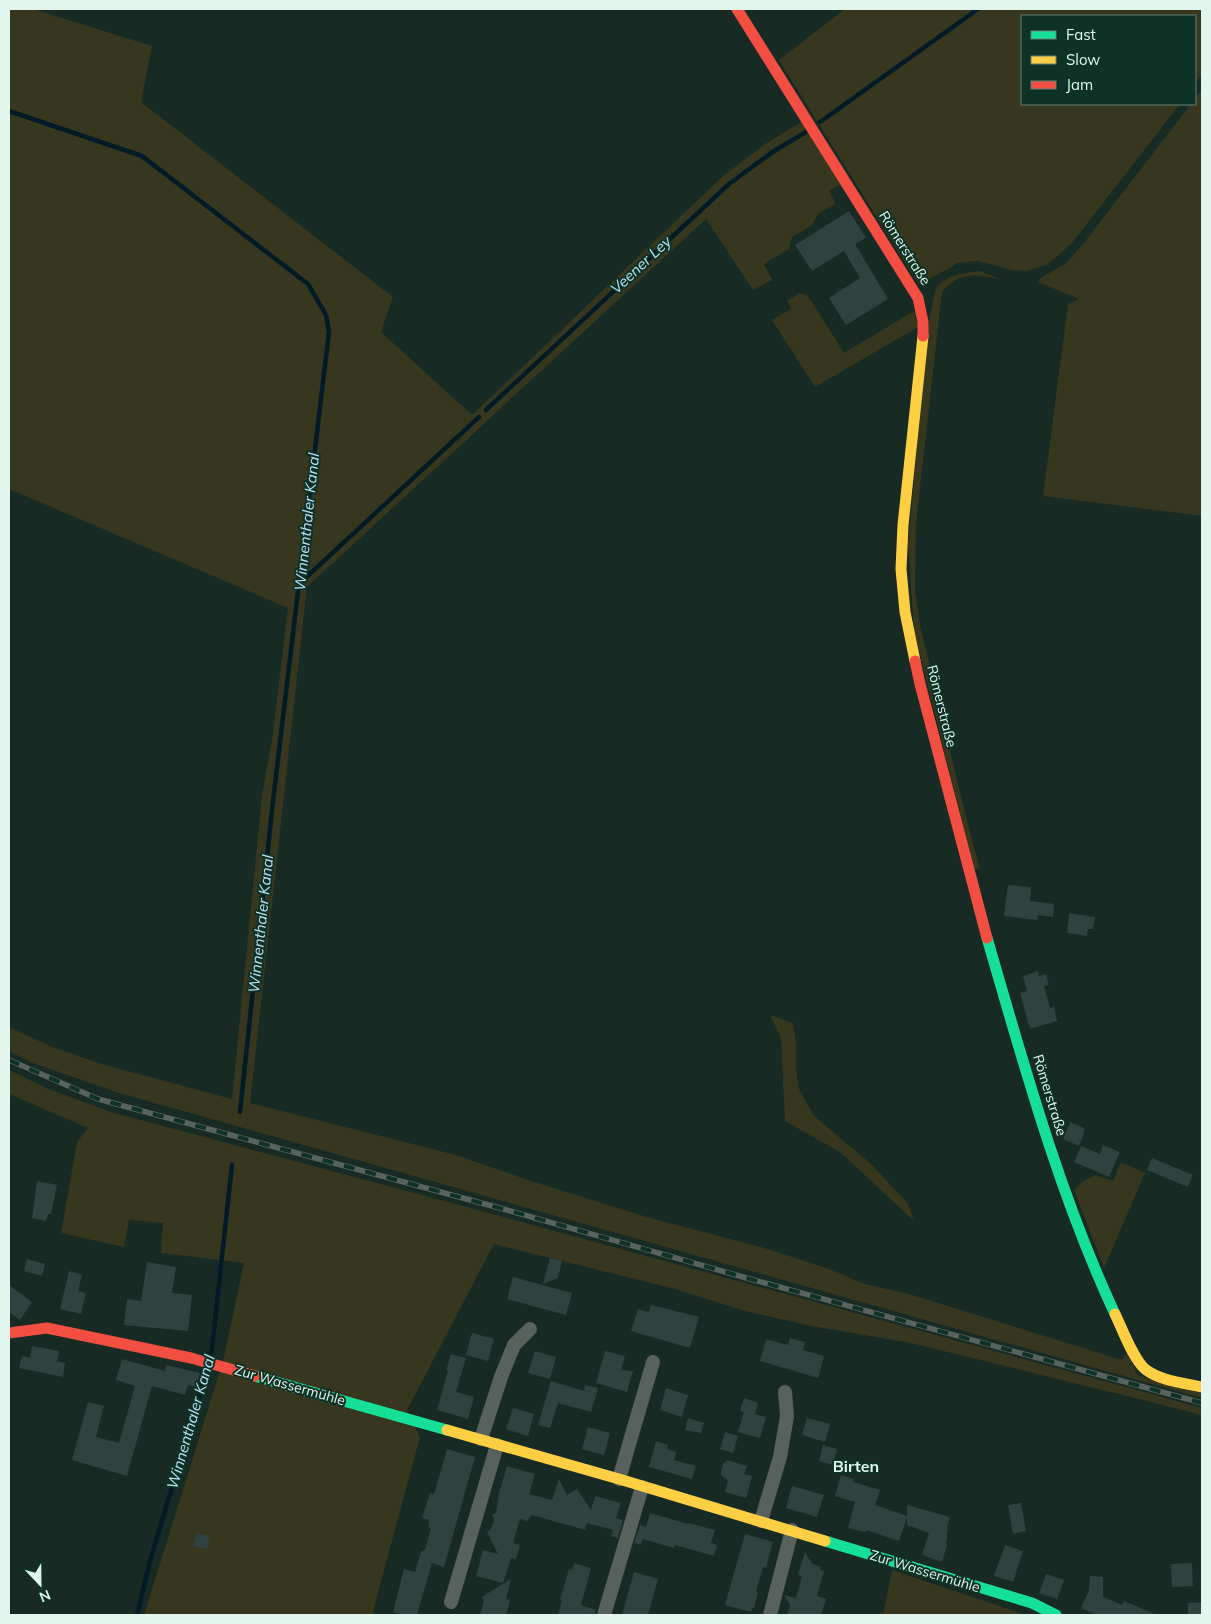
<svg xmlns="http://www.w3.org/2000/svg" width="1211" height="1624" viewBox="0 0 1211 1624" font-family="Mulish,sans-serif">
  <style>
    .green { fill: #36371e }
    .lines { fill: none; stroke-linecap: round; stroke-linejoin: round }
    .stream { stroke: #031b26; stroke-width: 4.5 }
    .building { fill: #2f423f }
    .street { stroke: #59615c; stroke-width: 14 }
    .fast { stroke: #16e098; stroke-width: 11 }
    .slow { stroke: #ffcf43; stroke-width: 11 }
    .jam { stroke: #f24e42; stroke-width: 11 }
    .rail-casing { stroke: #58635f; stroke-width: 5.5 }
    .rail { stroke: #0f3227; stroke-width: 4; stroke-dasharray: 11; stroke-linecap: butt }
    .labels { text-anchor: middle; stroke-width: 4; stroke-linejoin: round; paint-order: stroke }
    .street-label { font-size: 14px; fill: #e3f6ee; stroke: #0f3227 }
    .water-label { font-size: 15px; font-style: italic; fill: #bce2f7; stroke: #0f3227 }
    .quarter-label { font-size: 16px; font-weight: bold; fill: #e3f6ee; stroke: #0f3227 }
  </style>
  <rect width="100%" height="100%" fill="#172a24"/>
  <g class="green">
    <polygon points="9,9 33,9 152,46 141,102 393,297 381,332 472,415 723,176 765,144 803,121 841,184 829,191 836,204 819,213 811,226 792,237 789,249 764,264 772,280 753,290 706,219 307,587 250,1103 456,1155 528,1180 650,1218 761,1247 829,1269 865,1284 909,1294 1122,1360 1127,1353 1137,1375 1159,1382 1202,1392 1202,1398 119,1093 33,1063 9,1051 9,1027 50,1046 98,1063 232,1099 262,795 272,740 288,608 9,489"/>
    <polygon points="845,9 1202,9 1202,74 1195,84 1195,16 1022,16 1022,104 1180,104 1072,243 1047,265 1027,271 1012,270 977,261 958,263 919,285 779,60"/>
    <polygon points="1202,89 1202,516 1043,496 1068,304 1079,299 1038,282 1041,278 1066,263 1083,244 1191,104 1195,104 1195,98"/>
    <path d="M980 271 1002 280C977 274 960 271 942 292L916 523 915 592 920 625 965 813 980 869H974L914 630 908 544 929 321C931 313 933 297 936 289 944 274 966 273 980 271Z"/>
    <polygon points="800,293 808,296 844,353 914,311 918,327 815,387 772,320 791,309 787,301"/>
    <polygon points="770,1015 793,1023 796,1043 796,1066 798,1087 814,1116 871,1164 908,1204 914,1221 840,1152 785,1121 781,1038"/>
    <polygon points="9,1070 46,1088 111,1112 452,1203 1141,1391 1202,1408 1202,1415 1143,1400 911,1343 811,1326 745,1311 675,1289 494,1244 407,1410 420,1437 372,1615 144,1615 223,1361 244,1263 161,1253 163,1223 129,1220 124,1247 61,1233 77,1142 88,1128 9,1094"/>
    <polygon points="1121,1162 1145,1173 1104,1268 1074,1190 1083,1181 1095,1175 1113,1181"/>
    <polygon points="892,1570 1026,1615 883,1615"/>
  </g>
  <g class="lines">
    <g class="stream">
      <polyline points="9,111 142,156 308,284 326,315 329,332 273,801 240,1112"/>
      <polyline points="820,122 978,9"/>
      <polyline points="486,410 729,184 774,151 806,132"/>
      <polyline points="299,584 479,417"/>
      <polyline points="211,1357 232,1165"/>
      <polyline points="137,1615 150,1561 208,1367"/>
    </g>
  </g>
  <g class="building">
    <polygon points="849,211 866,238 855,244 888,299 846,325 829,298 860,278 844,251 812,271 795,245"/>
    <polygon points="1008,885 1031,887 1030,901 1054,904 1053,917 1038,915 1037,920 1004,916"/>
    <polygon points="1069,913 1095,917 1093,929 1088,929 1087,936 1067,933"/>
    <polygon points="1038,971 1039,976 1046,974 1049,985 1044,986 1050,1008 1054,1007 1057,1021 1030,1029 1020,993 1027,991 1023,976"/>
    <polygon points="1070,1122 1084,1128 1084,1133 1079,1146 1063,1139"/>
    <polygon points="1103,1145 1120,1152 1109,1177 1074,1162 1081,1146 1100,1154"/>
    <polygon points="1152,1158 1193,1175 1188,1187 1147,1170"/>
    <polygon points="37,1181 57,1185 51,1214 48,1214 46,1221 32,1218"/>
    <polygon points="550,1258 562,1261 558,1278 543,1284"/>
    <polygon points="27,1259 45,1264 42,1276 24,1271"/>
    <polygon points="147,1262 176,1267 172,1293 192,1295 188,1331 124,1325 127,1299 141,1301"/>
    <polygon points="69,1271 82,1275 78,1291 86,1293 81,1314 60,1309"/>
    <polygon points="513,1277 572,1293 566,1315 507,1299"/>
    <polygon points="9,1285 32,1302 20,1320 9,1312"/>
    <polygon points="651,1305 699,1317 690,1348 631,1331 638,1309 649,1312"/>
    <polygon points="472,1333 494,1339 488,1361 466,1355"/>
    <polygon points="790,1338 805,1342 803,1350 824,1356 818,1378 760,1361 766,1339 788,1345"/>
    <polygon points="32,1346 59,1351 57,1361 65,1363 63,1377 19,1368 22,1356 30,1358"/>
    <polygon points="535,1351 556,1357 550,1379 528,1373"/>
    <polygon points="605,1351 625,1356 621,1370 633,1371 627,1392 596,1383"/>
    <polygon points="451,1354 466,1358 456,1392 474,1397 468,1419 437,1410 448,1371 446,1371"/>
    <polygon points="122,1359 165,1371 166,1365 200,1373 196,1387 188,1385 185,1395 152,1386 127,1476 72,1460 88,1402 104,1406 96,1437 119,1443 135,1386 116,1380"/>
    <polygon points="551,1381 584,1391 585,1385 598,1388 591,1412 558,1403 550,1428 538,1425"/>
    <polygon points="666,1388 688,1395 682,1417 660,1410"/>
    <polygon points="744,1398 758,1403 755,1414 766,1417 760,1438 738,1432 744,1412 740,1411"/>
    <polygon points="513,1408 534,1414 528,1436 506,1429"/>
    <polygon points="688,1418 704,1423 701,1433 685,1430"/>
    <polygon points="807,1418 830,1424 825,1442 802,1435"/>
    <polygon points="588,1427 610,1433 604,1455 582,1449"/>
    <polygon points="725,1432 738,1436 733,1453 720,1449"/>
    <polygon points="656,1441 668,1445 667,1449 676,1452 674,1460 696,1466 692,1479 649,1467"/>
    <polygon points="823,1445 837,1449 833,1465 819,1461"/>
    <polygon points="447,1449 475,1457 444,1567 432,1563 417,1615 404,1615 393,1612 404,1569 415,1572 421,1552 425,1550 431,1528 428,1527 429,1520 422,1518 430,1493 434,1494"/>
    <polygon points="727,1460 747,1466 744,1474 752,1476 746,1498 725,1492 728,1480 721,1475 721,1471 723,1464"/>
    <polygon points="507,1466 535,1474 529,1494 552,1500 559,1479 567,1495 577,1489 591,1510 595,1496 621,1503 616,1518 623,1520 618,1538 611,1536 613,1530 587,1523 585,1530 532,1515 527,1521 520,1519 513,1543 520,1545 516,1559 511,1558 503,1583 476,1576 483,1550 498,1554 487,1532 491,1529 492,1525 494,1520 492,1515 496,1513 499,1493"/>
    <polygon points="841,1475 854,1479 853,1482 880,1490 875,1505 907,1516 907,1505 950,1517 947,1527 948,1528 946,1544 947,1545 942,1562 922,1555 929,1533 907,1525 907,1517 899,1541 866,1530 865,1532 848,1528 855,1502 835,1496"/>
    <polygon points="792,1486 824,1495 817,1517 786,1508"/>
    <polygon points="1021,1503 1026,1531 1013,1534 1008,1505"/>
    <polygon points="650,1513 688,1524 689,1523 715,1530 711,1543 717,1545 714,1556 675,1545 674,1548 643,1539 641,1545 634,1543 640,1525 646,1527"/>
    <polygon points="197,1533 210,1536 207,1549 193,1546"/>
    <polygon points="745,1534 773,1542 766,1568 763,1567 756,1591 758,1592 754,1608 752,1608 751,1612 725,1605"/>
    <polygon points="1005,1545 1023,1551 1013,1582 994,1576"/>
    <polygon points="805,1552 812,1564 821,1567 820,1570 824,1571 817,1596 826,1599 821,1615 787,1615 790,1605 784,1595 796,1598 802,1576 798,1575"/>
    <polygon points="574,1563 591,1568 581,1605 596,1610 595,1615 558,1615 562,1600 560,1600 569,1569 572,1570"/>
    <polygon points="1192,1563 1193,1586 1172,1587 1171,1564"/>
    <polygon points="634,1572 658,1579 648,1615 622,1615"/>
    <polygon points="1046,1574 1064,1580 1057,1599 1039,1593"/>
    <polygon points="1090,1576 1103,1577 1103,1597 1122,1605 1124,1601 1157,1615 1097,1615 1081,1608 1089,1590"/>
    <polygon points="511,1579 506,1599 510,1600 506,1615 480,1615 484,1601 482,1597"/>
    <polygon points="1202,1602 1202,1615 1188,1615 1188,1603"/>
  </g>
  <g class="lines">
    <g class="street">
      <polyline points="481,1439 501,1377 514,1345 530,1329"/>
      <polyline points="619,1479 653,1362"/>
      <polyline points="761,1521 780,1457 787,1416 785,1392"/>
      <polyline points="451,1602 497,1445"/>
      <polyline points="604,1615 642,1487"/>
      <polyline points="770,1615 792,1530"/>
    </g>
    <g class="fast">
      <path d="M987 938C1024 1065 1059 1194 1115 1314"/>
      <polyline points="255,1376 447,1430"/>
      <polyline points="825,1541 1032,1603 1056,1615"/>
    </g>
    <g class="slow">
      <polyline points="915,661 905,612 901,569 903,525 923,336"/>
      <path d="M1115 1314C1122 1328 1133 1359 1145 1369 1160 1381 1184 1383 1202 1387"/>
      <polyline points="447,1430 619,1479 825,1541"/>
    </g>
    <g class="jam">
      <polyline points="737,9 918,298 923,322 923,336"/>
      <polyline points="915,661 920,684 987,938"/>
      <polyline points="9,1333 47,1328 191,1358 255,1376"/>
    </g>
    <g class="rail-casing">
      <polyline id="rail" points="9,1060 98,1099 507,1210 743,1277 1202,1403"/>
    </g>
    <use href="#rail" class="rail"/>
  </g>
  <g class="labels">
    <g class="street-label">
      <text transform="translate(905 248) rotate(58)" y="5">Römerstraße</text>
      <text transform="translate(942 706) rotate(76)" y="5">Römerstraße</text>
      <text transform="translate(1050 1095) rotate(73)" y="5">Römerstraße</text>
      <text transform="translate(290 1385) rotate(16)" y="5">Zur Wassermühle</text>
      <text transform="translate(925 1571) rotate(17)" y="5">Zur Wassermühle</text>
    </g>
    <g class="water-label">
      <text transform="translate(641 265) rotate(-43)" y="5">Veener Ley</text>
      <text transform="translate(307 522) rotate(-84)" y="5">Winnenthaler Kanal</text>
      <text transform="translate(261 924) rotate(-84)" y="5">Winnenthaler Kanal</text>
      <text transform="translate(191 1422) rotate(-74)" y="5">Winnenthaler Kanal</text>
    </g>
    <g class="quarter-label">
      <text x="856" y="1472">Birten</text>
    </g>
  </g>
  <rect width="1211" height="1624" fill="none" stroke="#e3f6ee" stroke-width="20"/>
  <rect x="1021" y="15" width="175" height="90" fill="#0f3227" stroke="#648077"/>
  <rect x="1031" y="31" width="25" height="8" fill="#16e098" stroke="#648077"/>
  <text x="1066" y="40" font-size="15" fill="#e3f6ee">Fast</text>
  <rect x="1031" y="56" width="25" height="8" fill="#ffcf43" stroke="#648077"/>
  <text x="1066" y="65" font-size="15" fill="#e3f6ee">Slow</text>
  <rect x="1031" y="81" width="25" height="8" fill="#f24e42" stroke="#648077"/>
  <text x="1066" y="90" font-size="15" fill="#e3f6ee">Jam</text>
  <g transform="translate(40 1584) rotate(158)" stroke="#0f3227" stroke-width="4" paint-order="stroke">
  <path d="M0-4L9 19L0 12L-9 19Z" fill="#e3f6ee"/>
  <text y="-8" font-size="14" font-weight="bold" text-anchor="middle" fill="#e3f6ee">N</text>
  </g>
</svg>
